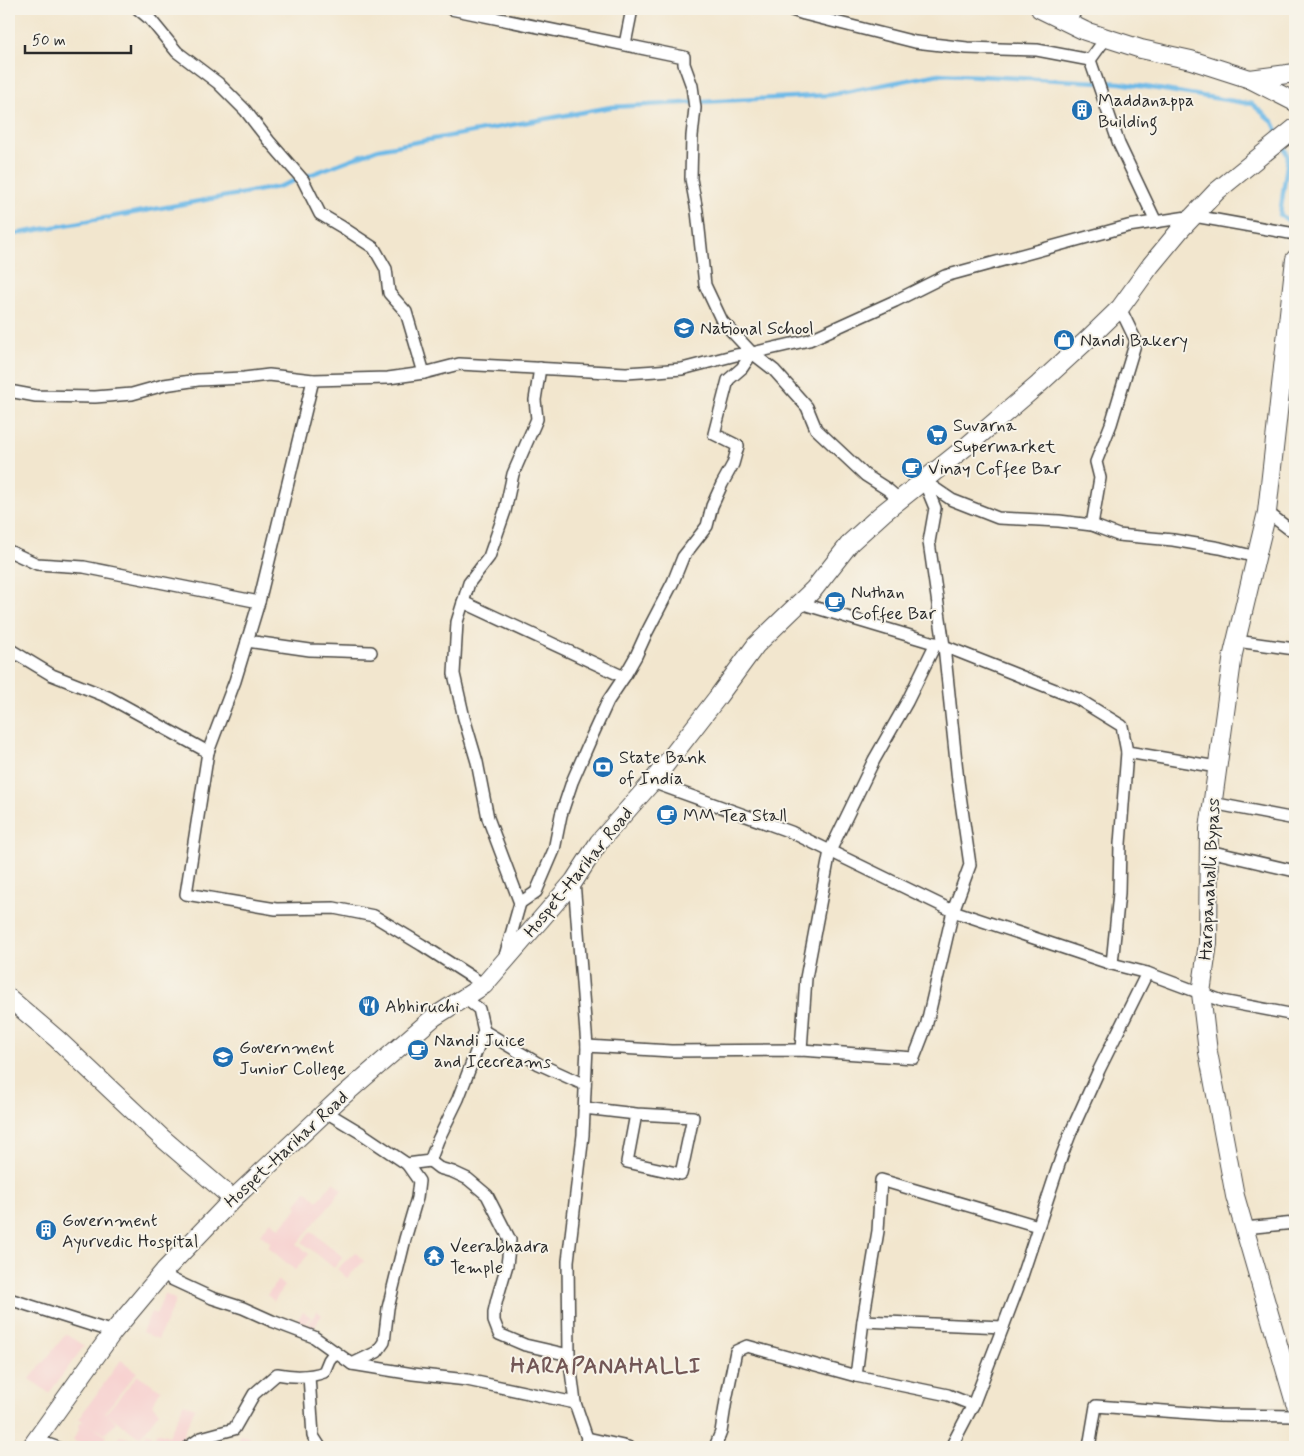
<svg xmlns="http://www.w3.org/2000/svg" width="1304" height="1456" viewBox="0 0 1304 1456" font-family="Mynerve,sans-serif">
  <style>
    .built { fill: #f7d0cf }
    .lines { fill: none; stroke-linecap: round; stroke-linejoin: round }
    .stream { stroke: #6db9e7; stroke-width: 4.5 }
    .minor-casing { stroke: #494743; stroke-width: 14 }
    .primary-casing { stroke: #494743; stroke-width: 20 }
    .minor { stroke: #fff; stroke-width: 11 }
    .primary { stroke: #fff; stroke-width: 18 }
    .labels { text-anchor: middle; stroke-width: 4; stroke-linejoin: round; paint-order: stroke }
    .poi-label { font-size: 18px; fill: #2b2b2b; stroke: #f7f3e8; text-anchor: start }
    .street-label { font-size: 18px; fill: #2b2b2b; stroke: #f7f3e8 }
    .district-label { font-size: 22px; font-weight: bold; letter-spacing: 1px; fill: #725756; stroke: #f7f3e8 }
  </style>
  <rect width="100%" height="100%" fill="#f7f3e8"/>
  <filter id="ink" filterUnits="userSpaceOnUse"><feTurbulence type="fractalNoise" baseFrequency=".02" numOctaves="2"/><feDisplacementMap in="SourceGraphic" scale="10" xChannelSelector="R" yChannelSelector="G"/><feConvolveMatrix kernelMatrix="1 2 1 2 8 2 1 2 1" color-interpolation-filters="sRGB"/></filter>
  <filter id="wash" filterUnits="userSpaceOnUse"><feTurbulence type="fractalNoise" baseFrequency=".0096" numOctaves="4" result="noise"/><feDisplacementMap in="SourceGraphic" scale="20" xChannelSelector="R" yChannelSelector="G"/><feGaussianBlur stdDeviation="1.12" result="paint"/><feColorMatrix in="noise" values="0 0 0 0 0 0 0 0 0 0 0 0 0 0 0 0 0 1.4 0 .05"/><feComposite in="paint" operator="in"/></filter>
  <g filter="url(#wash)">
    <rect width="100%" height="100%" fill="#f2e6ce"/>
    <g class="built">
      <polygon points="333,1182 342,1190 297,1244 309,1254 295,1270 268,1247 271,1243 260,1234 271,1221 280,1228 298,1207 296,1204 306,1191 318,1201"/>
      <polygon points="311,1231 343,1257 334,1268 302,1242"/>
      <polygon points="355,1252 364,1261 347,1278 337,1269"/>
      <polygon points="278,1280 285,1286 274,1301 267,1295"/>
      <polygon points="165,1294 176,1300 158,1339 142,1332 151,1312 156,1314"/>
      <polygon points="317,1311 322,1315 310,1333 305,1329"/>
      <polygon points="303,1312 311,1317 302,1330 294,1324"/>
      <polygon points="66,1334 84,1346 49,1393 30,1379"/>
      <polygon points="121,1360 137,1372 105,1412 116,1422 105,1434 87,1423 106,1436 100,1447 84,1447 73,1440 79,1429 78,1425 83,1421 79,1418"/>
      <polygon points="138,1375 161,1390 152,1404 159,1412 140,1438 106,1413"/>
      <polygon points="184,1403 195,1408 178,1447 115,1447 119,1436 142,1441 147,1433 152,1435 151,1442 155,1445 156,1444 152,1442 157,1432 169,1436"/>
      <polygon points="239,1435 250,1437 250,1447 238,1447"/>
    </g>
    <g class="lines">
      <g class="stream">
        <polyline points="1283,144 1288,157 1280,215 1295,225"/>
        <polyline points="9,235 278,187 378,149 611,107 830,95 939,74 1120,83 1252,104 1273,122 1279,135"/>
      </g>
    </g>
  </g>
  <g filter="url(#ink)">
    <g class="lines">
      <g class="minor-casing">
        <g id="minor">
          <polyline points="138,9 150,19 177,52 218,83 245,110 269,141 303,180 320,214 342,227 374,248 386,269 389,293 406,312 424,373"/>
          <polyline points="451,9 684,57 684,64 692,86 695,108 692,136 691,179 697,211 705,285 722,321 752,353 742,368 728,380 714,434 738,446 733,464 722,484 712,506 707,526 683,557 673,582 646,634 636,656 624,677 608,701 592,736 572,782 561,815 554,850 536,892 520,903"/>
          <polyline points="789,9 804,14 915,42 967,48 1037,50 1090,60 1106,38"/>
          <polyline points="1070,23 1076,9"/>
          <polyline points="625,44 632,9"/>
          <polyline points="1090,60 1119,144 1156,222"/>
          <polyline points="752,353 774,370 807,407 816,429 865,475 887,489 900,500"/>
          <polyline points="9,391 36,396 95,397 132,394 164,385 198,380 244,378 269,375 313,380 388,378 424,373 459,364 626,373 657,371 682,369 736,355 752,353 809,340 895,301 945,276 1128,226 1194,216 1295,234"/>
          <polyline points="1267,512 1289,529 1295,529"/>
          <polyline points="1092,525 1100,478 1096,462 1111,424 1136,341 1120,308"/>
          <polyline points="9,551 37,564 84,567 259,602"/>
          <polyline points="463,602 624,677"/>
          <polyline points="800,603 944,646 1078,699 1122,726 1127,752 1217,767"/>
          <polyline points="247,641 310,650 371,652"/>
          <polyline points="1236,641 1295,649"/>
          <polyline points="9,649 52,675 108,697 208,752 186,894 276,909 334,908 374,916 422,945 484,985"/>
          <polyline points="208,752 235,681 259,602 313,380"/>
          <polyline points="652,782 791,832 953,911 1112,964 1147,973 1222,1001 1295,1015"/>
          <polyline points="1212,803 1295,819"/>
          <polyline points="1209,851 1295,871"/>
          <polyline points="574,881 587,1046 583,1135 568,1261 569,1355 575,1403 587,1438 585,1447"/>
          <polyline points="505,956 520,903 488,818 477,762 464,718 454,674 457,622 469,583 489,557 505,511 513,474 537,419 535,400 540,368"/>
          <polyline points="1112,964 1119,893 1120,844 1127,752"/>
          <polyline points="484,1031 539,1064 585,1085"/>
          <polyline points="587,1046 671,1051 801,1050 914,1058 926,1027 953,911 970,865 958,781 944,646 929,542 935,508 924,481 952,500 998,518 1059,521 1092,525 1118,535 1173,540 1220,548 1256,557"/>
          <polyline points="801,1050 806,978 830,851 874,760 907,702 936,643"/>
          <polyline points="584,1108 636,1114 693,1117 681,1174 627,1162 636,1114"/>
          <polyline points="324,1113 331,1115 361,1133 407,1164 430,1161 438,1140 458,1099 484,1031 479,1009 463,997"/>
          <polyline points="430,1161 439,1168 453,1172 468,1179 487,1195 510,1240 507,1265 497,1299 494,1312 494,1321 499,1334 525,1345 569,1355"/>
          <polyline points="1244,1228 1295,1223"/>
          <polyline points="165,1270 171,1279 212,1298 243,1308 272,1321 314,1337 352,1364 377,1352 384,1342 388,1308 405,1239 417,1198 419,1181 407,1164"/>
          <polyline points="9,1299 113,1332"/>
          <polyline points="863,1321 878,1231 881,1180 1038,1226"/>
          <polyline points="352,1364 413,1374 467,1380 575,1403"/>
          <polyline points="309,1376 313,1436 320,1447"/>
          <polyline points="856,1376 863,1321 1003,1327"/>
          <polyline points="587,1438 628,1447"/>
          <polyline points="36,1440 56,1447"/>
          <path d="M188 1447 201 1438 234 1429 254 1394 277 1374C293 1377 308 1378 324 1372L329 1360 335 1352"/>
          <polyline points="715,1447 721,1432 726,1400 736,1351 747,1346 856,1376 948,1395 973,1405"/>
          <polyline points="951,1447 973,1405 1003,1327 1020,1282 1062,1155 1071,1132 1099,1070 1147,973"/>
          <polyline points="1089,1447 1096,1406 1219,1415 1295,1416"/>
        </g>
      </g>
      <g class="primary-casing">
        <g id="primary">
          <polyline points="1040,9 1085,31 1141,49 1191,60 1250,79 1295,102"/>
          <polyline points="1250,79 1295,73"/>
          <polyline points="1295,259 1267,512 1233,654 1209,829 1208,943 1201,993 1208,1052 1235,1196 1295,1403"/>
          <polyline points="9,998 57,1039 161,1137 233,1199"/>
          <polyline points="31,1447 113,1332 165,1270 233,1199 337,1101 434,1017 484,985 574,881 599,842 652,782 717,698 756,645 814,589 851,542 883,513 968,445 1039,384 1086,341 1120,308 1151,265 1180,230 1217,191 1295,128"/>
        </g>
      </g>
      <use href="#minor" class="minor"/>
      <use href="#primary" class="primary"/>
    </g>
  </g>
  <defs>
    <g id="building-disc" transform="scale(1.125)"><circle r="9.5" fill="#1f6fb2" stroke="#f7f3e8"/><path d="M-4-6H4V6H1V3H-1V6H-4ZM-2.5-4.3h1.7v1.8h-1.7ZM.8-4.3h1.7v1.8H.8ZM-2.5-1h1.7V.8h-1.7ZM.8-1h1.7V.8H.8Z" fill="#fff"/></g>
    <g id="school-disc" transform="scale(1.125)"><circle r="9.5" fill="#1f6fb2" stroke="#f7f3e8"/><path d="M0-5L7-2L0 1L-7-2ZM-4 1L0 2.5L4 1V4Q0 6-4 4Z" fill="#fff"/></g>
    <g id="shop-disc" transform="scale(1.125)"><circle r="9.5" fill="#1f6fb2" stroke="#f7f3e8"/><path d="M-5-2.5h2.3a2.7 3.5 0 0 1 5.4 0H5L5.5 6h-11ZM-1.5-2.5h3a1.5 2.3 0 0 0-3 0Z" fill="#fff"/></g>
    <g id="supermarket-disc" transform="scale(1.125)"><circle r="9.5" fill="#1f6fb2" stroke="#f7f3e8"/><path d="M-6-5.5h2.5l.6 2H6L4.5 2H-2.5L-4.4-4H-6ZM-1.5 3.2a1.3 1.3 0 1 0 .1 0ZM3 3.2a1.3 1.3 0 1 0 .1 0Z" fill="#fff"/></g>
    <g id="cafe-disc" transform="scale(1.125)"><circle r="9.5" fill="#1f6fb2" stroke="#f7f3e8"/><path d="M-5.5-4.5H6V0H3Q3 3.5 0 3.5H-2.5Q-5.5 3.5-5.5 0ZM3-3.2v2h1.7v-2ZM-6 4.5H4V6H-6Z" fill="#fff"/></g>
    <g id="bank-disc" transform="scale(1.125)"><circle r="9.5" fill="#1f6fb2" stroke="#f7f3e8"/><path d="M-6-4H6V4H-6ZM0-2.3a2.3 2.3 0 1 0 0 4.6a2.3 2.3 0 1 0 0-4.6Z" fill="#fff"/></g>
    <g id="restaurant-disc" transform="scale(1.125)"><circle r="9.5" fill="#1f6fb2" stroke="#f7f3e8"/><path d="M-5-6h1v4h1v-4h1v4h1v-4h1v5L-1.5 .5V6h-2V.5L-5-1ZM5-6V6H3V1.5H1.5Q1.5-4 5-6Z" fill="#fff"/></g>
    <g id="university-disc" transform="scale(1.125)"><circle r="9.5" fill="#1f6fb2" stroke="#f7f3e8"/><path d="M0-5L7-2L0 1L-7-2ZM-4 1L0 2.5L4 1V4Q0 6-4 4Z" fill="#fff"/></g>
    <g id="temple-disc" transform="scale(1.125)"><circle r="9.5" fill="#1f6fb2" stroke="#f7f3e8"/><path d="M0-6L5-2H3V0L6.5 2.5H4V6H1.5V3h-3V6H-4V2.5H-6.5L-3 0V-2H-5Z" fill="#fff"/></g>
  </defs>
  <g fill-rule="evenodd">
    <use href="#building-disc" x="1082" y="110"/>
    <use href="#school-disc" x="684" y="328"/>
    <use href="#shop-disc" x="1064" y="340"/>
    <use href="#supermarket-disc" x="937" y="435"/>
    <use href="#cafe-disc" x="912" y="468"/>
    <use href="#cafe-disc" x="835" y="602"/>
    <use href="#bank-disc" x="603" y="767"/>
    <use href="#cafe-disc" x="667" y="815"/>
    <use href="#restaurant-disc" x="369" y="1006"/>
    <use href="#cafe-disc" x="418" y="1050"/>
    <use href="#university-disc" x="223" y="1057"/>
    <use href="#building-disc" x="46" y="1230"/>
    <use href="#temple-disc" x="434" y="1256"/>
  </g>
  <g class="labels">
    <g class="poi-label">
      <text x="1098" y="106">Maddanappa<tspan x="1098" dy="21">Building</tspan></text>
      <text x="700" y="334">National School</text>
      <text x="1080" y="346">Nandi Bakery</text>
      <text x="953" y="431">Suvarna<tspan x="953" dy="21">Supermarket</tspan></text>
      <text x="928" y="474">Vinay Coffee Bar</text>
      <text x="851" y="598">Nuthan<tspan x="851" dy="21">Coffee Bar</tspan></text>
      <text x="619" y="763">State Bank<tspan x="619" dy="21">of India</tspan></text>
      <text x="683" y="821">MM Tea Stall</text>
      <text x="385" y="1012">Abhiruchi</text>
      <text x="434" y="1046">Nandi Juice<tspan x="434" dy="21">and Icecreams</tspan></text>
      <text x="239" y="1053">Government<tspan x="239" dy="21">Junior College</tspan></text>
      <text x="62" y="1226">Government<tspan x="62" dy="21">Ayurvedic Hospital</tspan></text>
      <text x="450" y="1252">Veerabhadra<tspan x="450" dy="21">Temple</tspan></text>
    </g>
    <g class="street-label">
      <text transform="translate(578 872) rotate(-51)" y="6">Hospet-Harihar Road</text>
      <text transform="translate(1209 879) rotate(-87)" y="6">Harapanahalli Bypass</text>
      <text transform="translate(286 1149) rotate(-43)" y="6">Hospet-Harihar Road</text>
    </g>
    <g class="district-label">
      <text x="606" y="1373">HARAPANAHALLI</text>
    </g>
  </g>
  <rect width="1304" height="1456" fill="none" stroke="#f7f3e8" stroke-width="30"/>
  <path d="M25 45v8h106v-8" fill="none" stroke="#2b2b2b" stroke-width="2.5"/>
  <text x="32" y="45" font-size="15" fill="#2b2b2b" stroke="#f7f3e8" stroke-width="4" paint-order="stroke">50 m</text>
</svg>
